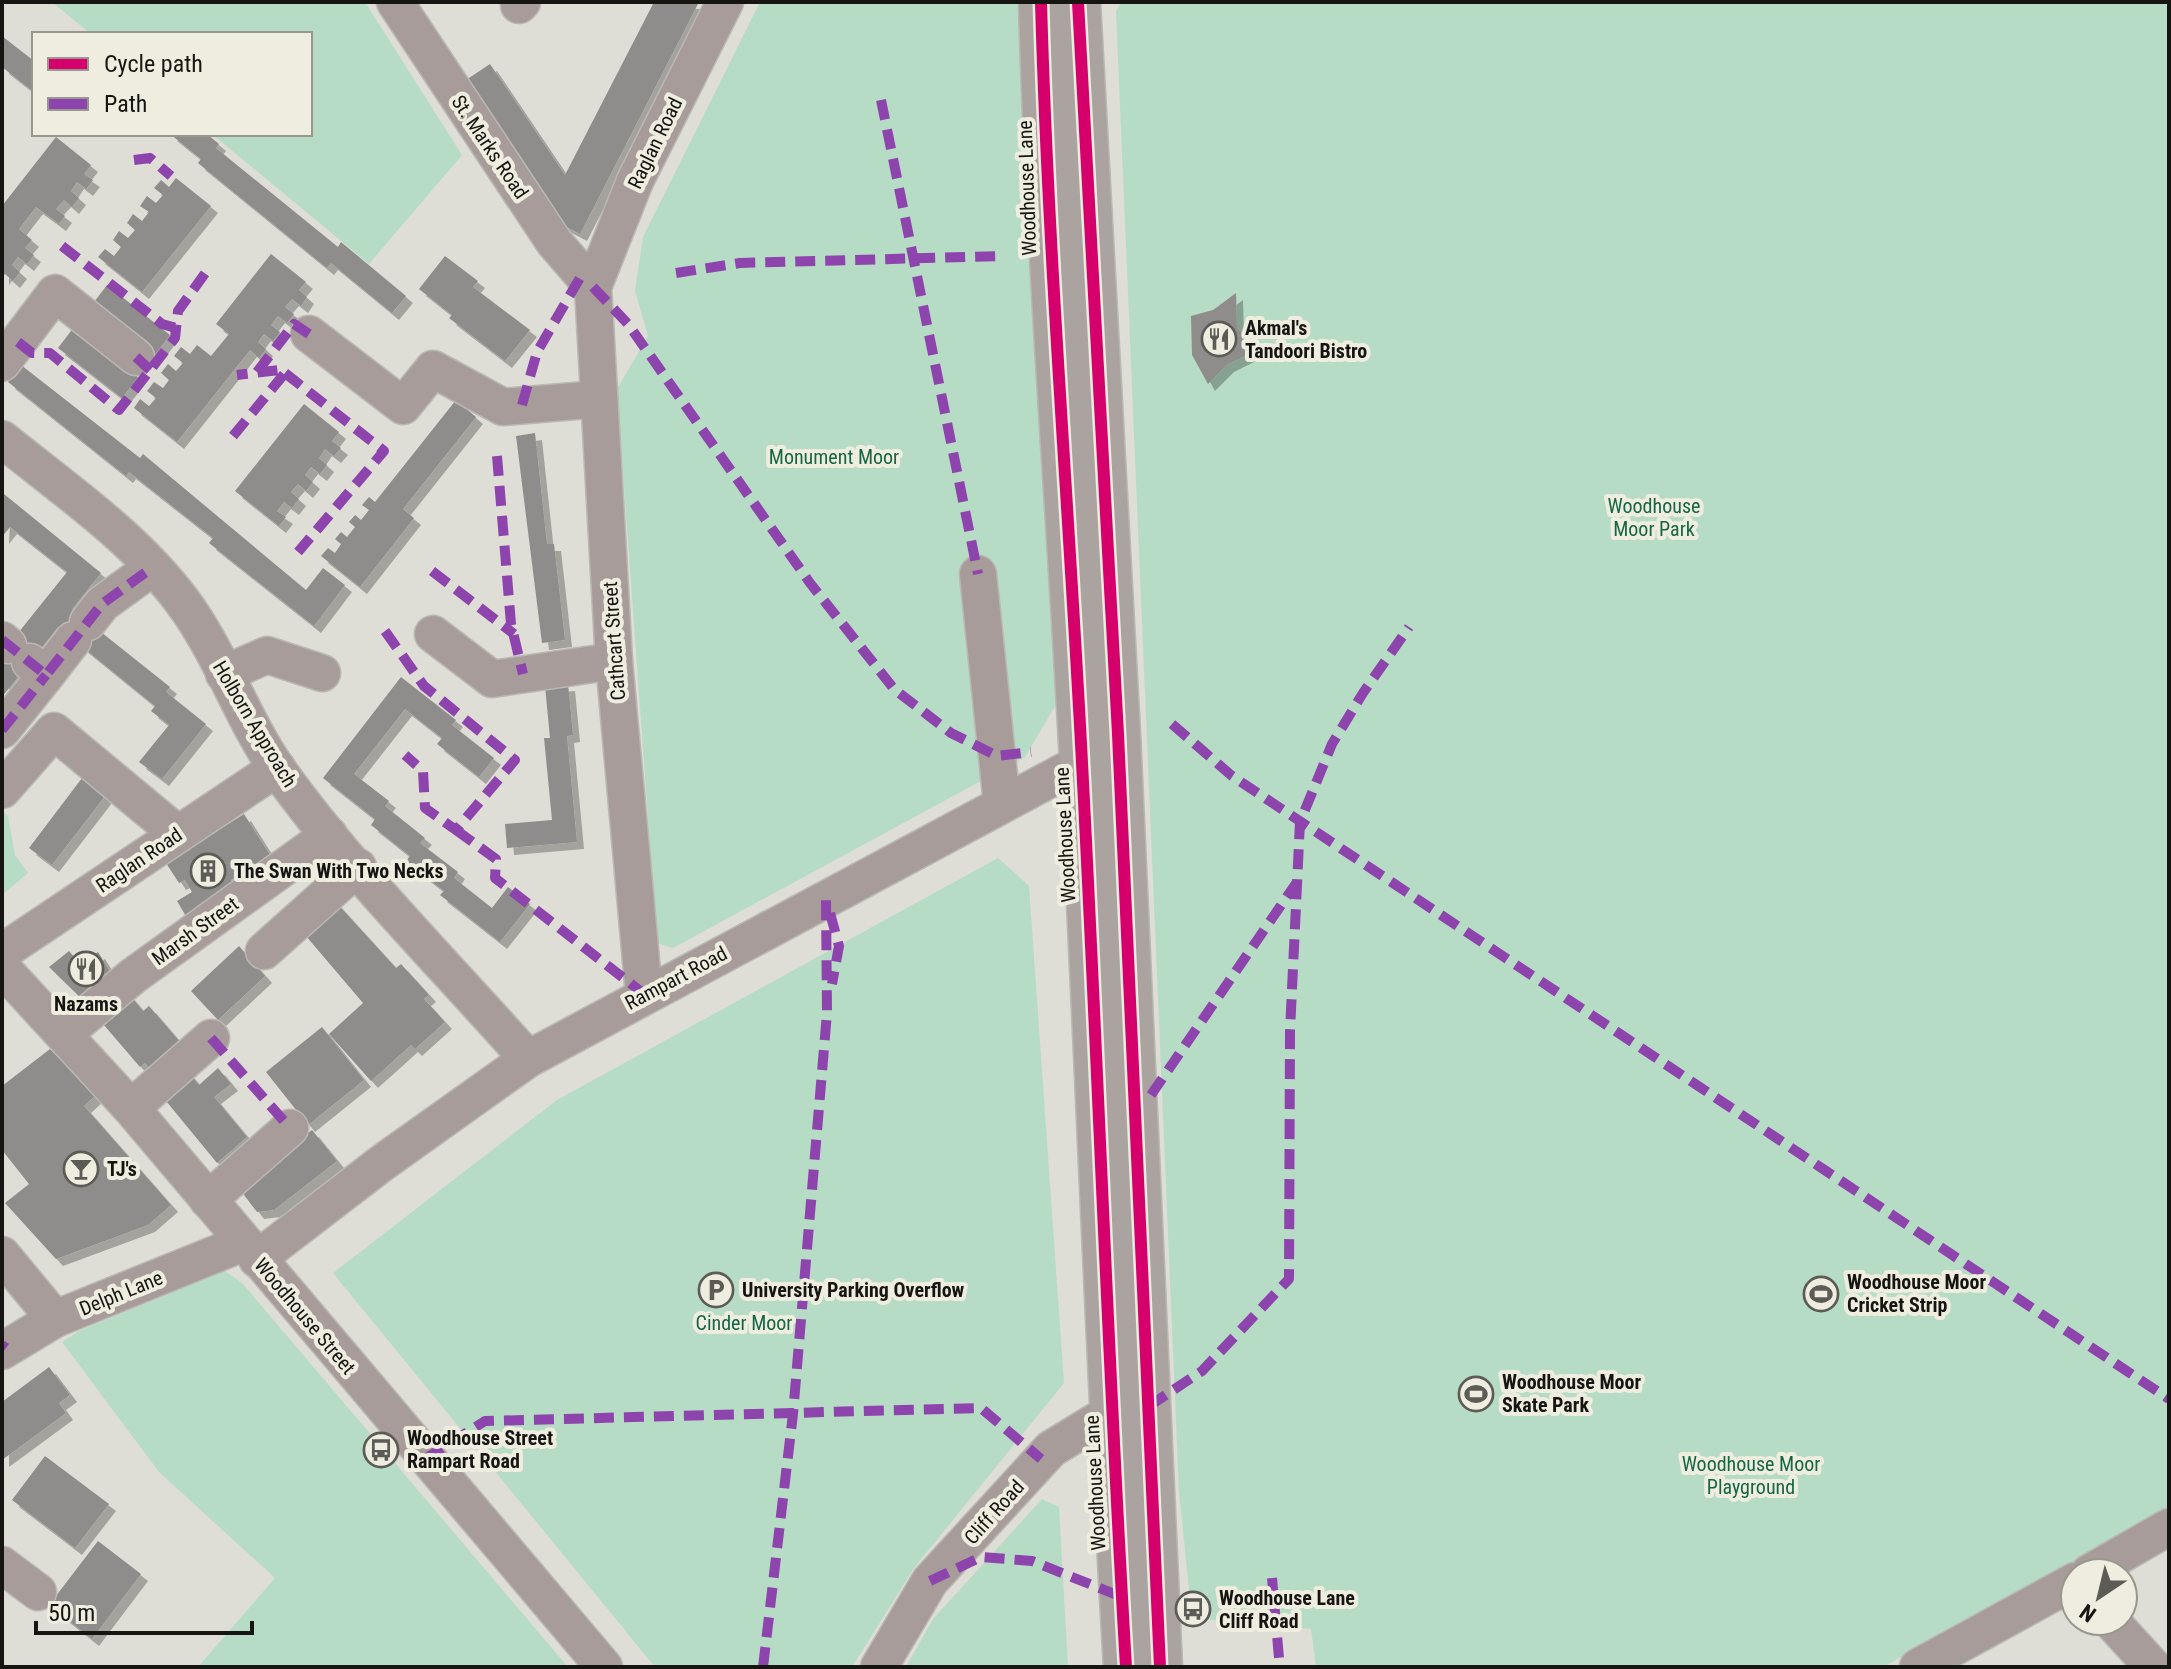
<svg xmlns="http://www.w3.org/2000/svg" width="2171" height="1669" viewBox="0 0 2171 1669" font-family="'Roboto Condensed',sans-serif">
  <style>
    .green { fill: #b7dcc5 }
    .building { fill: #8f8d8b; filter: url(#shadow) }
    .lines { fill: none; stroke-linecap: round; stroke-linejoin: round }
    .minor-casing { stroke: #b9b8b3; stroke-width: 39 }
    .highway-casing { stroke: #b9b8b3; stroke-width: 47 }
    .minor { stroke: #a79c9a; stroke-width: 36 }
    .highway { stroke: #aba39f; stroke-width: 44 }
    .quiet { stroke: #8e44ad; stroke-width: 10; stroke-dasharray: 20 10; stroke-linecap: butt }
    .cycleway-casing { stroke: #efede0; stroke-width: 17 }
    .cycleway { stroke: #d6006c; stroke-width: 12 }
    .labels { text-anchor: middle; stroke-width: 8; stroke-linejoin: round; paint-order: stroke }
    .street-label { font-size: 20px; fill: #161511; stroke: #efede0 }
    .poi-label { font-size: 20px; font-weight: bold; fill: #161511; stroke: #efede0; text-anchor: start }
    .park-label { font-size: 20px; fill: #146645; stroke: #efede0 }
  </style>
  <defs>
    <filter id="shadow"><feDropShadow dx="7" dy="7" stdDeviation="0" flood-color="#0004"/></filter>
  </defs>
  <rect width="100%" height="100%" fill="#deddd6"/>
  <g class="green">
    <polygon points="52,2 365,2 462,155 369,264 212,134 310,134 310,34 91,34"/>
    <polygon points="760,2 1025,2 1058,701 1025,757 673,948 657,943 617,389 648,336 635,291 643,237"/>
    <polygon points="1121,2 2169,2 2169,1509 1883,1667 1316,1667 1311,1629 1192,1618 1179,1492 1116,11"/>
    <polygon points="2,811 8,816 15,855 28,873 2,895"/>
    <polygon points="998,858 1029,886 1064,1383 914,1568 852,1667 655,1667 333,1273 557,1100"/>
    <polygon points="225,1271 243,1284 568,1667 198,1667 275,1578 159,1472 62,1342 79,1331"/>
    <polygon points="1042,1499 1059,1507 1068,1667 906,1667 933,1619"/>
  </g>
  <g class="building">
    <polygon points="654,2 699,2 580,234 559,223 463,82 490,64 565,175"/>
    <polygon points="2,36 34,61 34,92 2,67"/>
    <polygon points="170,134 207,134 219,144 216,148 338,247 341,242 406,296 392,313 331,263 327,268 198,163 201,159"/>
    <polygon points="56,137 91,165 84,174 93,180 86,189 77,182 71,191 79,198 72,207 64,200 56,209 65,216 59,224 36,207 19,229 32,240 25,248 34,255 27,264 18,257 12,265 20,272 13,281 5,274 2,278 2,206"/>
    <polygon points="176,178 211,206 142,292 98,257 105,249 114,256 121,247 113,240 119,231 128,238 135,230 127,223 133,214 142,221 149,212 140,206 147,196 156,203 163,195 154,188 161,180 169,187"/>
    <polygon points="271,254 306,282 299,290 307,297 301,306 292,299 285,307 294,314 287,323 278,316 271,325 280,332 273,341 264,334 258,342 266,349 259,358 250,350 177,442 134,408 140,399 149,406 156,398 147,391 154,382 163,388 169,380 161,373 168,364 176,371 183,363 174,356 181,347 190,354 197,345 211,356 229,334 216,324"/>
    <polygon points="445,256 478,281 473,287 530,330 505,361 449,318 452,315 419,289"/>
    <polygon points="107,285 170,335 154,356 91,306"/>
    <polygon points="1236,293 1237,327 1255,351 1227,365 1208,384 1192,355 1191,316 1213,310"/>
    <polygon points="74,327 138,377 122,398 58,348"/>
    <polygon points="21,365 140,458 143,454 306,590 323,568 345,585 314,626 209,543 213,538 129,472 126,476 8,382"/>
    <polygon points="456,400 476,417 403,509 414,518 360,587 321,556 328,548 335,553 341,544 335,539 341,532 347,537 355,527 349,522 355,515 361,520 369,510 362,505 369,497 375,502"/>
    <polygon points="304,404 339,432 332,441 341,448 334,456 325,449 319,458 327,465 320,474 311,467 305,475 313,482 306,491 298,484 291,492 299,499 292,508 284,502 277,511 286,517 279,526 235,491"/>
    <polygon points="535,433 547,544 554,544 565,640 542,643 516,436"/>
    <polygon points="4,494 101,573 72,609 170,687 166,692 206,724 162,779 139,762 169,725 151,711 155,706 58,627 2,697 2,653 67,572 10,527 2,537"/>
    <polygon points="401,677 456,720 452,725 494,758 479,777 437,744 442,738 405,709 354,774 389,801 385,806 425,838 420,843 458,872 454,878 492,908 508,887 530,904 500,942 440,895 444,891 406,861 410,856 371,825 375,819 323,778"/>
    <polygon points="568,684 573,735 567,736 577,842 507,848 505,824 552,820 544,738 550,738 545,686"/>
    <polygon points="82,778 105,796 52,865 29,848"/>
    <polygon points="244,814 270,855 231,880 236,887 187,918 177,901 192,892 185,880 179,883 166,863"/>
    <polygon points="333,899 396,968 401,964 429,995 424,999 445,1022 415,1049 411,1045 371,1081 329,1034 363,1003 300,929"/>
    <polygon points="239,946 265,976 218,1020 191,991"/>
    <polygon points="69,951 80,964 98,952 111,973 79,996 49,967"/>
    <polygon points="127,992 143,1011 149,1006 180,1042 149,1068 145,1063 140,1067 97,1017"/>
    <polygon points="322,1027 364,1080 308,1125 266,1072"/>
    <polygon points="50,1049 96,1095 84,1106 171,1205 148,1225 56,1259 5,1203 29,1184 2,1150 2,1086"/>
    <polygon points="184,1067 199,1085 218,1068 231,1084 214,1097 247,1137 217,1163 157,1090"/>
    <polygon points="312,1130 337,1161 274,1210 257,1212 238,1187"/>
    <polygon points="49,1367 70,1395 59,1403 66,1413 2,1460 2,1402"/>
    <polygon points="45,1456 109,1504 75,1548 12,1500"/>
    <polygon points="98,1541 141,1574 92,1639 49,1605"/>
  </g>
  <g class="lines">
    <g class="minor-casing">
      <g id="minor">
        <polyline points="395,2 554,242 593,287"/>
        <polyline points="519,5 522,2"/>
        <polyline points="309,334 403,406 433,369 503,407 599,399"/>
        <polyline points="2,363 55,293 136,357"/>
        <path d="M2 439C64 489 134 537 182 601 221 653 241 717 278 770 351 872 445 965 528 1059"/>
        <polyline points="978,574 1002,804"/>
        <polyline points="88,622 102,604 153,567"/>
        <polyline points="433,634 492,679 614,661"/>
        <polyline points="2,640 8,645"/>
        <polyline points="30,662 46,675 73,640"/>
        <polyline points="224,674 267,655 322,673"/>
        <polyline points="2,730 46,675"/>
        <polyline points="2,790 54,731 178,834"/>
        <polyline points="264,951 358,867"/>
        <polyline points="2,952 277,768"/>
        <polyline points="2,968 131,1108 604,1667"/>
        <polyline points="644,994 614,661 593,287 635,181 725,2"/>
        <polyline points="65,1033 133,976 329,835"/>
        <polyline points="131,1108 211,1038"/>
        <polyline points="208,1200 290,1128"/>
        <polyline points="2,1255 55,1319"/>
        <polyline points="257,1259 382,1163 528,1059 1082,762 1101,747"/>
        <polyline points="2,1351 55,1319 243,1243"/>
        <polyline points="2,1565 38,1592"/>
        <polyline points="2089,1573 2169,1527"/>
        <polyline points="2111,1621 2153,1667"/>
        <polyline points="879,1667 930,1581 1051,1449 1110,1413 1136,1409"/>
        <polyline points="1918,1667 2075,1581"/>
      </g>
    </g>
    <g class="highway-casing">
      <g id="highway">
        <path d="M1041 2C1048 256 1069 509 1082 763 1098 1064 1108 1366 1126 1667"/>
        <polyline points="1078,2 1118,734 1160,1667"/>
      </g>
    </g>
    <use href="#minor" class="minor"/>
    <use href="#highway" class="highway"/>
    <g class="quiet">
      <polyline points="881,100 978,574"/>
      <polyline points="134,160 150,158 171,176"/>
      <polyline points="62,246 162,324 176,328"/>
      <polyline points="676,273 740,263 1003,256"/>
      <polyline points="593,287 628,324 810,583 894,689 951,733 997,756 1031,752"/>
      <polyline points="18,342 32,353 50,353 119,410 175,338 178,311 206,272"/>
      <polyline points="136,357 150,370"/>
      <polyline points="257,372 294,324 309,334"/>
      <polyline points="285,373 384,451 298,552"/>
      <polyline points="522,405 537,352 581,276"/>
      <polyline points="233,436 285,373 279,370 237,375"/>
      <polyline points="497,456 511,624 523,674"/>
      <polyline points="432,571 514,634"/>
      <polyline points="385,631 424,686 515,760 456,830 425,808 423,771 405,755"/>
      <polyline points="2,640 46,675 102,604 153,567"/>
      <polyline points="1172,724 1232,776 2169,1399"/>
      <polyline points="2,730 46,675"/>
      <polyline points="456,830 496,859 495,878 644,994"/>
      <polyline points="830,913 839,946 832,984"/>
      <polyline points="211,1038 290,1128"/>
      <polyline points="1151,1095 1297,882"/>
      <polyline points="2,1345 6,1348"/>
      <polyline points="1149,1406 1202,1371 1289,1279 1290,1031 1300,822 1332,744 1363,693 1409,627"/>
      <polyline points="425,1459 485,1421 981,1408 1041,1459"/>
      <polyline points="1272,1578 1279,1658"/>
      <polyline points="930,1581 981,1557 1032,1561 1122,1597"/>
      <polyline points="763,1667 793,1414 827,1013 826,898"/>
    </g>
    <g class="cycleway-casing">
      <g id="cycleway">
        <path d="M1041 2C1048 256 1069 509 1082 763 1098 1064 1108 1366 1126 1667"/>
        <polyline points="1078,2 1118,734 1160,1667"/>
      </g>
    </g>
    <use href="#cycleway" class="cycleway"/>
  </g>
  <defs>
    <g id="restaurant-ring" transform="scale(1.8)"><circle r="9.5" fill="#efede0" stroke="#5c5b56" stroke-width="1.5"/><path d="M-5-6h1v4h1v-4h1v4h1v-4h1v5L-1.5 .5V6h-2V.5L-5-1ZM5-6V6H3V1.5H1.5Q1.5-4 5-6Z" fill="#5c5b56"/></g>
    <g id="building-ring" transform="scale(1.8)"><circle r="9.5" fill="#efede0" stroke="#5c5b56" stroke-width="1.5"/><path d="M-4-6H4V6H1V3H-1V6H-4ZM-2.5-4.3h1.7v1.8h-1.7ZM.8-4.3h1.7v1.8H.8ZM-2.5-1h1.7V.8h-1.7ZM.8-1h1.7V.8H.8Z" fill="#5c5b56"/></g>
    <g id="bar-ring" transform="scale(1.8)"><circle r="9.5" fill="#efede0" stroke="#5c5b56" stroke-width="1.5"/><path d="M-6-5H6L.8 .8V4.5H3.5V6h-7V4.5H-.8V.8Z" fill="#5c5b56"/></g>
    <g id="parking-ring" transform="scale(1.8)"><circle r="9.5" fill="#efede0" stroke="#5c5b56" stroke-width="1.5"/><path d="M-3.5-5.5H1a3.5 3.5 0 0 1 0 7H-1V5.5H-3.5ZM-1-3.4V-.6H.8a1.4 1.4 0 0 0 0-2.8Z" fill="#5c5b56"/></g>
    <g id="stadium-ring" transform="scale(1.8)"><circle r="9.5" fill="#efede0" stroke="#5c5b56" stroke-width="1.5"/><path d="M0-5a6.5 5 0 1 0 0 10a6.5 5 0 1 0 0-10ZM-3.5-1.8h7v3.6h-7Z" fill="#5c5b56"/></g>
    <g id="bus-ring" transform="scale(1.8)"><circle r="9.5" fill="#efede0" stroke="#5c5b56" stroke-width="1.5"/><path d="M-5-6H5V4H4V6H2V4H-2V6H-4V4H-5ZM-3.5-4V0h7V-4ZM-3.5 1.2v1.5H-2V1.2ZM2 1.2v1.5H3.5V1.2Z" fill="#5c5b56"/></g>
  </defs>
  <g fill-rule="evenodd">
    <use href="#restaurant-ring" x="1219" y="339"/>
    <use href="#building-ring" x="208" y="871"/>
    <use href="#restaurant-ring" x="86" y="969"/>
    <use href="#bar-ring" x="81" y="1169"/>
    <use href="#parking-ring" x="716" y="1290"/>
    <use href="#stadium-ring" x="1821" y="1294"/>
    <use href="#stadium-ring" x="1476" y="1394"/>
    <use href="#bus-ring" x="381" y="1450"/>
    <use href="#bus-ring" x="1193" y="1609"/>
  </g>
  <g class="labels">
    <g class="street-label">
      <text transform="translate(655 143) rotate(-64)" y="7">Raglan Road</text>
      <text transform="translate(490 147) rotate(56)" y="7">St. Marks Road</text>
      <text transform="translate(1027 188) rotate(-92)" y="7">Woodhouse Lane</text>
      <text transform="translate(614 641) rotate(-94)" y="7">Cathcart Street</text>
      <text transform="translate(255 724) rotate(59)" y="7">Holborn Approach</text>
      <text transform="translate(1065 835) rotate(-93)" y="7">Woodhouse Lane</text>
      <text transform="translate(139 860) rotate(-34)" y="7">Raglan Road</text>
      <text transform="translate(195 931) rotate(-36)" y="7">Marsh Street</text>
      <text transform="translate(676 978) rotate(-28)" y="7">Rampart Road</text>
      <text transform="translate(121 1293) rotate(-22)" y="7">Delph Lane</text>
      <text transform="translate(305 1316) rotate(50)" y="7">Woodhouse Street</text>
      <text transform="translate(1095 1483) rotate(-93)" y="7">Woodhouse Lane</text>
      <text transform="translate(994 1512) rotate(-48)" y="7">Cliff Road</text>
    </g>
    <g class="poi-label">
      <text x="1245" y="335">Akmal's<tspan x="1245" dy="23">Tandoori Bistro</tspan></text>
      <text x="234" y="878">The Swan With Two Necks</text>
      <text x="86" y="1011" text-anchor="middle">Nazams</text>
      <text x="107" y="1176">TJ's</text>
      <text x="1847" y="1289">Woodhouse Moor<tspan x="1847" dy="23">Cricket Strip</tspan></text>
      <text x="742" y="1297">University Parking Overflow</text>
      <text x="1502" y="1389">Woodhouse Moor<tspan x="1502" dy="23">Skate Park</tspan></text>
      <text x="407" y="1445">Woodhouse Street<tspan x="407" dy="23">Rampart Road</tspan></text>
      <text x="1219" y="1605">Woodhouse Lane<tspan x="1219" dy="23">Cliff Road</tspan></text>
    </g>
    <g class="park-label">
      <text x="834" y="464">Monument Moor</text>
      <text x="1654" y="513">Woodhouse<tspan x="1654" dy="23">Moor Park</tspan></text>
      <text x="744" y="1330">Cinder Moor</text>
      <text x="1751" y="1471">Woodhouse Moor<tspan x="1751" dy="23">Playground</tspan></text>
    </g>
  </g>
  <rect width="2171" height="1669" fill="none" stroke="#161511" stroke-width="8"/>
  <rect x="32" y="32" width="280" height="104" fill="#efede0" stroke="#98978d" stroke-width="2"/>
  <rect x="48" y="58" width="40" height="12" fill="#d6006c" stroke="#98978d" stroke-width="2"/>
  <text x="104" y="72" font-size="24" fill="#161511">Cycle path</text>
  <rect x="48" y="98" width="40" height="12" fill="#8e44ad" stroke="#98978d" stroke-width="2"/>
  <text x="104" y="112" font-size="24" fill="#161511">Path</text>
  <g transform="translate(2099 1597) rotate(215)"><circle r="38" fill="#efede0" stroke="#98978d" stroke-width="2"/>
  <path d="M0-6L14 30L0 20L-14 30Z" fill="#5c5b56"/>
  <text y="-12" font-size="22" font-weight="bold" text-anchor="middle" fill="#161511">N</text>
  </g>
  <path d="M36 1621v12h216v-12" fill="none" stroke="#161511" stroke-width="4"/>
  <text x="48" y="1621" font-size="24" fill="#161511" stroke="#efede0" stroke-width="6" paint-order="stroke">50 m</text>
</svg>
